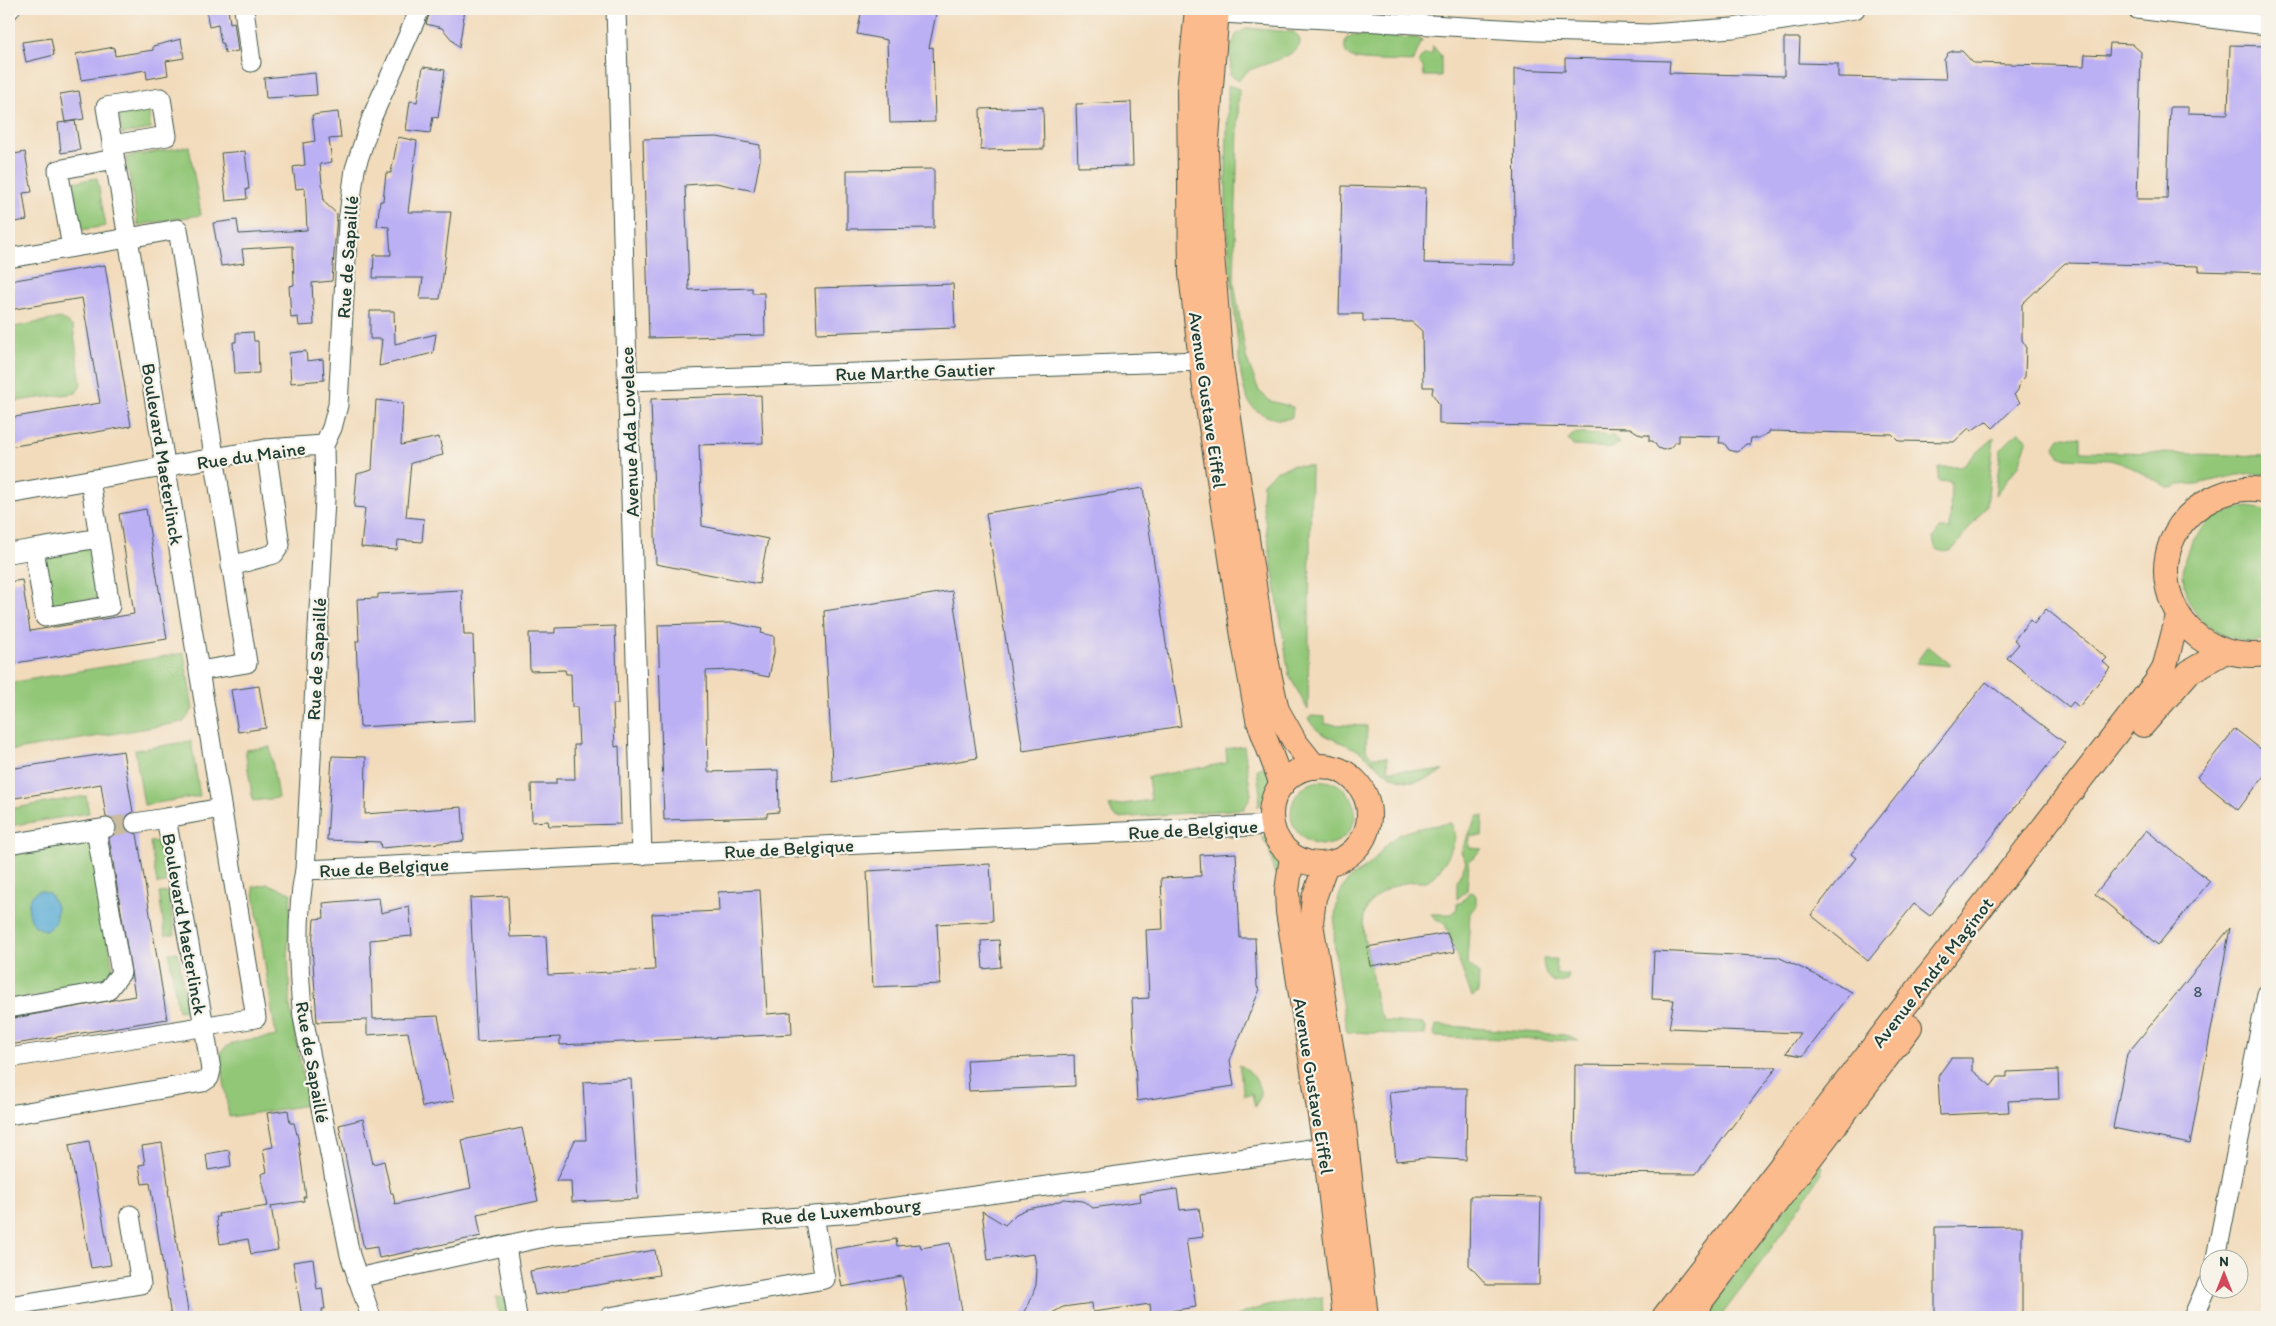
<svg xmlns="http://www.w3.org/2000/svg" width="2276" height="1326" viewBox="0 0 2276 1326" font-family="Itim,sans-serif">
  <style>
    .green { fill: #93c778; stroke: #598256 }
    .water { fill: #59acd5; stroke: #3c7484 }
    .building { fill: #bcb0f4 }
    .lines { fill: none; stroke-linecap: round; stroke-linejoin: round }
    .minor-tunnel { stroke: #c8bba0; stroke-width: 19; stroke-dasharray: 19 9; stroke-linecap: butt }
    .minor-casing { stroke: #3f5548; stroke-width: 21 }
    .major-casing { stroke: #3f5548; stroke-width: 26 }
    .minor { stroke: #fff; stroke-width: 19 }
    .major { stroke: #fbbb8c; stroke-width: 24 }
    .labels { text-anchor: middle; stroke-width: 4.5; stroke-linejoin: round; paint-order: stroke }
    .number-label { font-size: 16px; fill: #465a64 }
    .street-label { font-size: 19px; fill: #1f3d34; stroke: #f7f3e8 }
  </style>
  <rect width="100%" height="100%" fill="#f7f3e8"/>
  <filter id="ink" filterUnits="userSpaceOnUse"><feTurbulence type="fractalNoise" baseFrequency=".02" numOctaves="2"/><feDisplacementMap in="SourceGraphic" scale="10" xChannelSelector="R" yChannelSelector="G"/><feConvolveMatrix kernelMatrix="1 2 1 2 8 2 1 2 1" color-interpolation-filters="sRGB"/></filter>
  <filter id="wash" filterUnits="userSpaceOnUse"><feTurbulence type="fractalNoise" baseFrequency=".0096" numOctaves="4" result="noise"/><feDisplacementMap in="SourceGraphic" scale="20" xChannelSelector="R" yChannelSelector="G"/><feGaussianBlur stdDeviation="1.12" result="paint"/><feColorMatrix in="noise" values="0 0 0 0 0 0 0 0 0 0 0 0 0 0 0 0 0 1.4 0 .05"/><feComposite in="paint" operator="in"/></filter>
  <g filter="url(#wash)">
    <rect width="100%" height="100%" fill="#f2dbbb"/>
    <g class="green">
      <path d="M1247 28 1294 32C1319 53 1259 64 1248 71 1245 73 1242 77 1239 80L1230 76 1231 48 1236 35Z"/>
      <path d="M1352 35 1416 38 1422 40 1413 62C1401 61 1358 62 1350 57 1344 53 1344 46 1346 39Z"/>
      <polygon points="1433,46 1441,56 1441,76 1424,76 1423,67 1418,62 1424,55 1432,54"/>
      <path d="M1228 85 1239 89 1234 281 1246 357 1259 391 1270 401 1293 407 1292 417C1280 424 1255 414 1249 402 1240 385 1239 355 1237 335 1232 291 1228 247 1226 203 1225 164 1228 124 1228 85Z"/>
      <polygon points="149,110 151,129 122,134 119,115"/>
      <polygon points="189,146 201,215 138,225 126,157"/>
      <polygon points="97,178 106,226 81,230 73,182"/>
      <polygon points="61,318 73,327 81,384 76,393 9,402 9,328"/>
      <polygon points="2019,431 2027,441 2019,465 1995,495 2001,449"/>
      <polygon points="1574,433 1613,436 1619,443 1612,448 1573,446 1568,440"/>
      <polygon points="2064,436 2081,438 2081,451 2267,456 2267,474 2238,475 2197,484 2176,485 2174,488 2167,487 2127,465 2110,460 2064,458 2059,456 2055,446 2060,438"/>
      <path d="M1994 438 1987 505 1954 548C1947 553 1941 553 1935 547L1933 538 1939 529H1950L1951 482 1938 481 1939 467H1960Z"/>
      <polygon points="1294,465 1311,466 1308,710 1289,675 1262,501 1263,483 1275,471"/>
      <path d="M2248 507 2267 510V640C2257 643 2243 642 2233 639 2181 623 2166 562 2206 524 2218 513 2234 510 2248 507Z"/>
      <polygon points="93,547 102,597 55,605 50,604 41,561 46,553"/>
      <polygon points="1928,646 1950,664 1950,666 1916,663"/>
      <polygon points="184,653 193,709 184,722 9,751 9,683"/>
      <path d="M1312 716 1325 717V724L1367 726 1366 750 1372 757H1387L1388 770 1443 771C1432 777 1420 783 1407 781 1386 778 1376 762 1359 751 1342 741 1317 737 1308 718Z"/>
      <polygon points="191,741 200,796 144,805 135,750"/>
      <polygon points="1244,746 1251,795 1244,809 1118,818 1113,815 1109,806 1151,800 1148,777 1227,763 1226,749"/>
      <polygon points="270,747 278,798 253,801 245,750"/>
      <path d="M1268 765C1271 787 1271 790 1258 807L1260 794 1257 769Z"/>
      <circle cx="1323" cy="813" r="32"/>
      <polygon points="86,796 89,813 9,826 9,809"/>
      <polygon points="1477,816 1483,816 1482,836 1470,836 1469,848 1482,849 1469,862 1467,890 1457,899 1457,881 1466,862 1461,852"/>
      <path d="M1451 823C1452 826 1454 830 1455 834 1456 847 1438 877 1426 881 1421 883 1415 881 1410 882 1391 885 1368 896 1364 917 1361 933 1368 954 1371 970 1374 986 1374 1009 1385 1021L1423 1024 1426 1027 1425 1035 1347 1032C1341 995 1322 914 1346 883 1352 875 1362 871 1370 864 1377 858 1380 850 1387 844 1403 827 1429 827 1451 823Z"/>
      <path d="M1261 836C1282 842 1281 858 1281 876L1274 873 1269 848Z"/>
      <polygon points="93,840 113,971 101,984 9,1001 9,855"/>
      <polygon points="160,841 166,883 157,884 150,842"/>
      <path d="M268 884 291 893 288 945 290 1006 308 1105 229 1117 220 1053C231 1037 259 1040 276 1036L253 887Z"/>
      <polygon points="1471,890 1476,896 1476,906 1470,913 1467,963 1479,973 1478,993 1472,997 1445,924 1436,920 1431,914 1452,914 1457,908 1457,903 1461,903"/>
      <polygon points="168,892 175,934 165,935 159,893"/>
      <polygon points="178,952 187,1010 178,1011 169,953"/>
      <path d="M1543 959H1557L1556 974H1569L1567 981C1549 987 1544 974 1543 959Z"/>
      <polygon points="1436,1025 1565,1035 1579,1041 1437,1037 1434,1035"/>
      <path d="M1239 1065C1252 1070 1259 1082 1261 1096L1255 1106 1252 1094 1244 1095Z"/>
      <path d="M1819 1164 1823 1167 1821 1173C1790 1224 1756 1270 1720 1317H1703Z"/>
      <path d="M1322 1297 1323 1317H1235C1262 1304 1292 1301 1322 1297Z"/>
      <polygon points="496,1298 502,1298 508,1301 511,1317 499,1317"/>
    </g>
    <path class="water" d="M40 890 50 894 57 908 55 923 46 931 35 926C27 915 24 897 40 890Z"/>
    <g id="blocks">
      <g class="building">
        <polygon points="206,9 228,9 230,23 234,22 238,51 225,53 223,43 221,43 218,25 209,27"/>
        <polygon points="431,9 465,9 459,48 442,28 426,24"/>
        <polygon points="862,9 937,9 929,48 933,47 935,122 890,123 887,40 857,34"/>
        <polygon points="51,38 54,55 26,62 22,42"/>
        <polygon points="1784,38 1800,38 1799,63 1838,64 1838,77 1946,79 1944,60 1948,53 1953,51 1962,51 1973,63 2084,66 2085,54 2109,55 2110,43 2132,44 2141,52 2137,199 2167,199 2170,107 2188,107 2188,113 2228,114 2230,45 2267,46 2267,273 2199,271 2199,266 2065,263 2022,304 2022,340 2026,346 2025,377 2020,382 2018,390 2014,395 2020,402 1993,428 1986,421 1971,431 1969,428 1954,442 1899,441 1892,434 1769,431 1769,433 1758,438 1751,438 1750,444 1746,444 1737,452 1729,450 1724,443 1719,443 1720,436 1679,435 1679,442 1675,442 1670,448 1663,450 1658,448 1653,441 1649,441 1649,435 1641,435 1630,428 1439,424 1439,404 1432,393 1433,387 1423,387 1422,331 1412,322 1363,321 1363,314 1339,314 1342,186 1426,188 1424,263 1515,265 1514,69 1565,71 1565,58 1670,61 1669,73 1784,76"/>
        <polygon points="181,39 184,58 166,61 168,75 147,79 146,70 81,80 76,54 114,47 115,56 153,50 153,46"/>
        <polygon points="423,67 445,70 438,118 433,117 430,133 406,130 410,101 417,102"/>
        <polygon points="315,73 317,95 266,98 264,78"/>
        <polygon points="79,91 84,119 65,122 60,94"/>
        <polygon points="1131,102 1133,166 1078,167 1076,104"/>
        <polygon points="1043,107 1044,149 981,150 980,109"/>
        <polygon points="338,112 341,138 329,139 332,162 320,164 324,202 337,214 332,281 312,283 314,325 299,326 298,317 291,318 289,286 294,285 293,246 242,249 244,263 221,266 213,223 237,220 239,234 307,230 305,188 296,189 293,167 305,165 303,143 315,141 312,115"/>
        <polygon points="75,121 80,150 61,153 58,123"/>
        <polygon points="398,137 417,141 408,212 451,212 440,299 420,299 423,278 373,278 374,255 391,255 389,227 377,226 380,201 383,201 386,173 391,173"/>
        <polygon points="717,137 760,145 760,160 754,191 716,183 685,185 689,290 752,288 752,293 764,293 765,335 649,338 643,139"/>
        <polygon points="245,151 249,189 246,189 247,199 226,201 221,153"/>
        <polygon points="25,152 32,192 23,193 27,220 9,223 9,155"/>
        <polygon points="934,169 934,228 847,229 847,170"/>
        <polygon points="105,265 131,426 9,447 9,418 100,403 82,298 9,310 9,281"/>
        <polygon points="953,284 955,328 817,333 815,288"/>
        <polygon points="370,311 394,311 395,344 436,334 433,353 379,366 382,339 370,339"/>
        <polygon points="253,332 254,341 258,341 259,373 235,374 233,342 236,342 236,333"/>
        <polygon points="306,351 307,361 323,359 324,380 291,383 289,353"/>
        <polygon points="761,395 763,443 699,445 702,526 768,539 759,584 656,564 651,399"/>
        <polygon points="376,400 403,403 401,445 439,437 443,455 411,463 406,517 424,519 422,542 398,540 397,550 361,547 365,508 354,507 357,474 372,470"/>
        <polygon points="1143,488 1172,684 1174,685 1181,726 1023,751 986,513"/>
        <polygon points="146,509 167,639 9,664 9,582 22,580 30,631 134,614 119,514"/>
        <polygon points="462,590 464,635 473,635 476,720 360,727 356,641 359,641 357,599 378,598 378,594"/>
        <polygon points="952,591 977,758 833,782 824,611"/>
        <polygon points="2046,609 2107,658 2103,662 2110,668 2079,707 2073,702 2069,707 2007,658 2019,644 2014,640 2030,620 2034,624"/>
        <polygon points="732,623 762,629 761,633 774,636 774,653 769,677 732,670 706,671 708,772 778,770 779,812 767,813 767,817 664,820 658,625"/>
        <polygon points="615,626 618,704 613,704 615,747 619,746 621,824 549,826 548,821 532,822 531,784 556,784 556,779 575,779 574,745 579,745 577,707 572,707 571,674 566,674 565,670 530,671 529,633 555,633 555,628"/>
        <polygon points="1986,682 2065,743 1930,916 1914,904 1868,961 1811,915 1856,858 1851,854"/>
        <polygon points="259,686 266,728 238,732 231,690"/>
        <polygon points="2235,729 2267,754 2267,772 2238,810 2197,777"/>
        <polygon points="123,751 133,812 128,815 124,824 127,830 137,834 167,1019 9,1045 9,1019 135,996 109,838 116,832 117,826 114,821 106,817 101,784 9,799 9,769"/>
        <polygon points="332,756 366,757 365,814 462,807 464,841 381,848 380,842 327,840"/>
        <polygon points="2146,830 2210,881 2158,945 2095,894"/>
        <polygon points="1236,853 1240,938 1255,938 1257,987 1260,989 1230,1060 1234,1086 1137,1101 1132,999 1149,998 1146,930 1163,929 1161,878 1201,876 1200,855"/>
        <polygon points="990,864 993,921 937,924 940,984 873,987 867,871"/>
        <polygon points="760,890 767,1014 791,1012 792,1034 560,1045 560,1037 477,1042 470,898 508,896 510,937 546,936 548,975 655,970 652,914 719,911 718,892"/>
        <polygon points="379,898 381,913 409,906 412,936 370,940 373,1019 438,1016 454,1101 422,1107 408,1032 367,1035 367,1020 317,1022 312,947 314,919 324,918 323,903"/>
        <polygon points="2230,928 2190,1144 2113,1128 2127,1054"/>
        <polygon points="1447,933 1455,952 1370,966 1367,947"/>
        <polygon points="999,940 1001,967 983,969 981,941"/>
        <polygon points="1654,951 1778,957 1852,992 1803,1056 1786,1053 1800,1033 1669,1028 1674,1000 1652,999"/>
        <polygon points="1074,1055 1075,1086 969,1091 967,1060"/>
        <polygon points="1951,1058 1972,1058 1972,1070 1991,1086 1998,1077 2007,1077 2007,1072 2058,1070 2059,1099 2008,1101 2009,1112 1940,1115 1938,1076"/>
        <polygon points="1575,1065 1777,1067 1696,1174 1574,1173"/>
        <polygon points="631,1079 638,1199 572,1202 571,1181 556,1181 575,1140 586,1140 583,1082"/>
        <polygon points="1417,1088 1467,1088 1466,1160 1425,1158 1396,1161 1389,1092 1417,1089"/>
        <polygon points="288,1110 290,1123 294,1123 298,1138 306,1197 303,1197 304,1201 271,1206 278,1250 251,1254 248,1239 220,1244 216,1217 219,1217 218,1214 268,1206 261,1174 267,1172 263,1149 273,1147 267,1113"/>
        <polygon points="363,1119 373,1164 384,1161 391,1193 393,1193 395,1204 471,1188 462,1140 522,1128 538,1201 477,1214 481,1236 379,1258 377,1247 364,1249 339,1125"/>
        <polygon points="89,1141 111,1265 91,1268 69,1145"/>
        <polygon points="162,1143 169,1190 168,1190 189,1317 171,1317 150,1183 142,1184 139,1165 145,1164 142,1146"/>
        <polygon points="229,1150 231,1166 208,1170 206,1154"/>
        <polygon points="1177,1189 1180,1210 1199,1208 1203,1237 1186,1239 1196,1307 1151,1314 1150,1304 1093,1312 1092,1303 1063,1307 1045,1317 1020,1317 1029,1304 1036,1285 1037,1270 1034,1254 988,1260 982,1211 1005,1225 1016,1214 1027,1209 1049,1205 1064,1199 1083,1201 1093,1208 1141,1201 1140,1194"/>
        <polygon points="1470,1196 1541,1197 1539,1285 1487,1285 1469,1265"/>
        <polygon points="2022,1226 2022,1317 1935,1317 1935,1227"/>
        <polygon points="896,1239 897,1246 920,1244 921,1248 950,1243 963,1317 909,1317 902,1276 842,1287 835,1249"/>
        <polygon points="655,1250 659,1275 535,1295 530,1271"/>
        <polygon points="313,1259 317,1289 322,1288 325,1309 322,1309 323,1317 302,1317 293,1262"/>
      </g>
    </g>
  </g>
  <g filter="url(#ink)">
    <use href="#blocks" fill-opacity="0" stroke="#3f5548" stroke-width="1"/>
    <g class="lines">
      <polyline class="minor-tunnel" points="108,827 135,823"/>
      <g class="minor-casing">
        <g id="minor">
          <polyline points="244,9 251,62"/>
          <polyline points="616,9 642,855"/>
          <polyline points="2137,9 2267,25"/>
          <polyline points="9,10 10,9"/>
          <polyline points="1204,12 1538,31 1649,34 1733,28 1855,9"/>
          <polyline points="72,247 58,170 114,159"/>
          <polyline points="9,258 128,238 106,107 161,98 167,136 112,145"/>
          <polyline points="629,381 1201,361"/>
          <polyline points="90,480 110,606 45,617 34,549 99,538"/>
          <polyline points="9,494 266,449 324,445"/>
          <polyline points="9,553 34,549"/>
          <polyline points="231,566 274,554 280,545 266,449"/>
          <polyline points="135,823 166,818"/>
          <polyline points="9,844 106,828"/>
          <polyline points="305,870 1272,825"/>
          <polyline points="9,1008 107,991 121,973 96,830"/>
          <polyline points="9,1058 256,1018 128,238 178,229 247,663 199,671"/>
          <polyline points="9,1115 203,1082 209,1078 211,1070 204,1026 166,818 221,808"/>
          <polyline points="506,1246 517,1317"/>
          <polyline points="2216,1258 2267,994"/>
          <polyline points="357,1278 553,1235 854,1213 1325,1147"/>
          <polyline points="9,1306 141,1284 130,1215"/>
          <path d="M371 1317 350 1255 303 1017C298 973 296 914 305 870L325 499 324 445 332 428 338 405 348 222 355 169 372 117 420 9"/>
          <polyline points="609,1317 825,1279 814,1216"/>
          <polyline points="2193,1317 2208,1283"/>
        </g>
      </g>
      <g class="major-casing">
        <g id="major">
          <polyline points="1197,9 1189,90 1191,274 1201,361 1244,643 1258,719 1282,785"/>
          <polyline points="1217,9 1206,151 1211,242 1221,365 1263,645 1277,710 1295,742 1315,767"/>
          <path d="M2267 491C2249 486 2229 490 2212 499 2128 541 2167 667 2267 654"/>
          <polyline points="2143,725 2189,672 2224,652"/>
          <circle cx="1320" cy="815" r="49"/>
          <polyline points="1292,856 1287,891 1288,912 1325,1147 1345,1317"/>
          <polyline points="1326,864 1314,898 1311,923 1344,1126 1366,1317"/>
          <polyline points="1664,1317 2156,682 2164,669 2178,616"/>
          <polyline points="1689,1317 1910,1027"/>
        </g>
      </g>
      <use href="#minor" class="minor"/>
      <use href="#major" class="major"/>
    </g>
  </g>
  <g class="labels">
    <g class="number-label">
      <text x="2198" y="997">8</text>
    </g>
    <g class="street-label">
      <text transform="translate(347 257) rotate(-86)" y="7">Rue de Sapaillé</text>
      <text transform="translate(915 371) rotate(-2)" y="7">Rue Marthe Gautier</text>
      <text transform="translate(1208 400) rotate(82)" y="7">Avenue Gustave Eiffel</text>
      <text transform="translate(629 432) rotate(-92)" y="7">Avenue Ada Lovelace</text>
      <text transform="translate(163 454) rotate(81)" y="7">Boulevard Maeterlinck</text>
      <text transform="translate(251 455) rotate(-8)" y="7">Rue du Maine</text>
      <text transform="translate(316 659) rotate(-87)" y="7">Rue de Sapaillé</text>
      <text transform="translate(1193 829) rotate(-3)" y="7">Rue de Belgique</text>
      <text transform="translate(789 848) rotate(-3)" y="7">Rue de Belgique</text>
      <text transform="translate(384 867) rotate(-3)" y="7">Rue de Belgique</text>
      <text transform="translate(185 924) rotate(80)" y="7">Boulevard Maeterlinck</text>
      <text transform="translate(1932 972) rotate(-52)" y="7">Avenue André Maginot</text>
      <text transform="translate(313 1062) rotate(80)" y="7">Rue de Sapaillé</text>
      <text transform="translate(1314 1086) rotate(81)" y="7">Avenue Gustave Eiffel</text>
      <text transform="translate(841 1211) rotate(-5)" y="7">Rue de Luxembourg</text>
    </g>
  </g>
  <rect width="2276" height="1326" fill="none" stroke="#f7f3e8" stroke-width="30"/>
  <g transform="translate(2224 1274)"><circle r="24" fill="#f7f3e8" stroke="#a1aaa0"/>
  <path d="M0-4L9 19L0 12L-9 19Z" fill="#d1495b"/>
  <text y="-8" font-size="14" font-weight="bold" text-anchor="middle" fill="#1f3d34">N</text>
  </g>
</svg>
